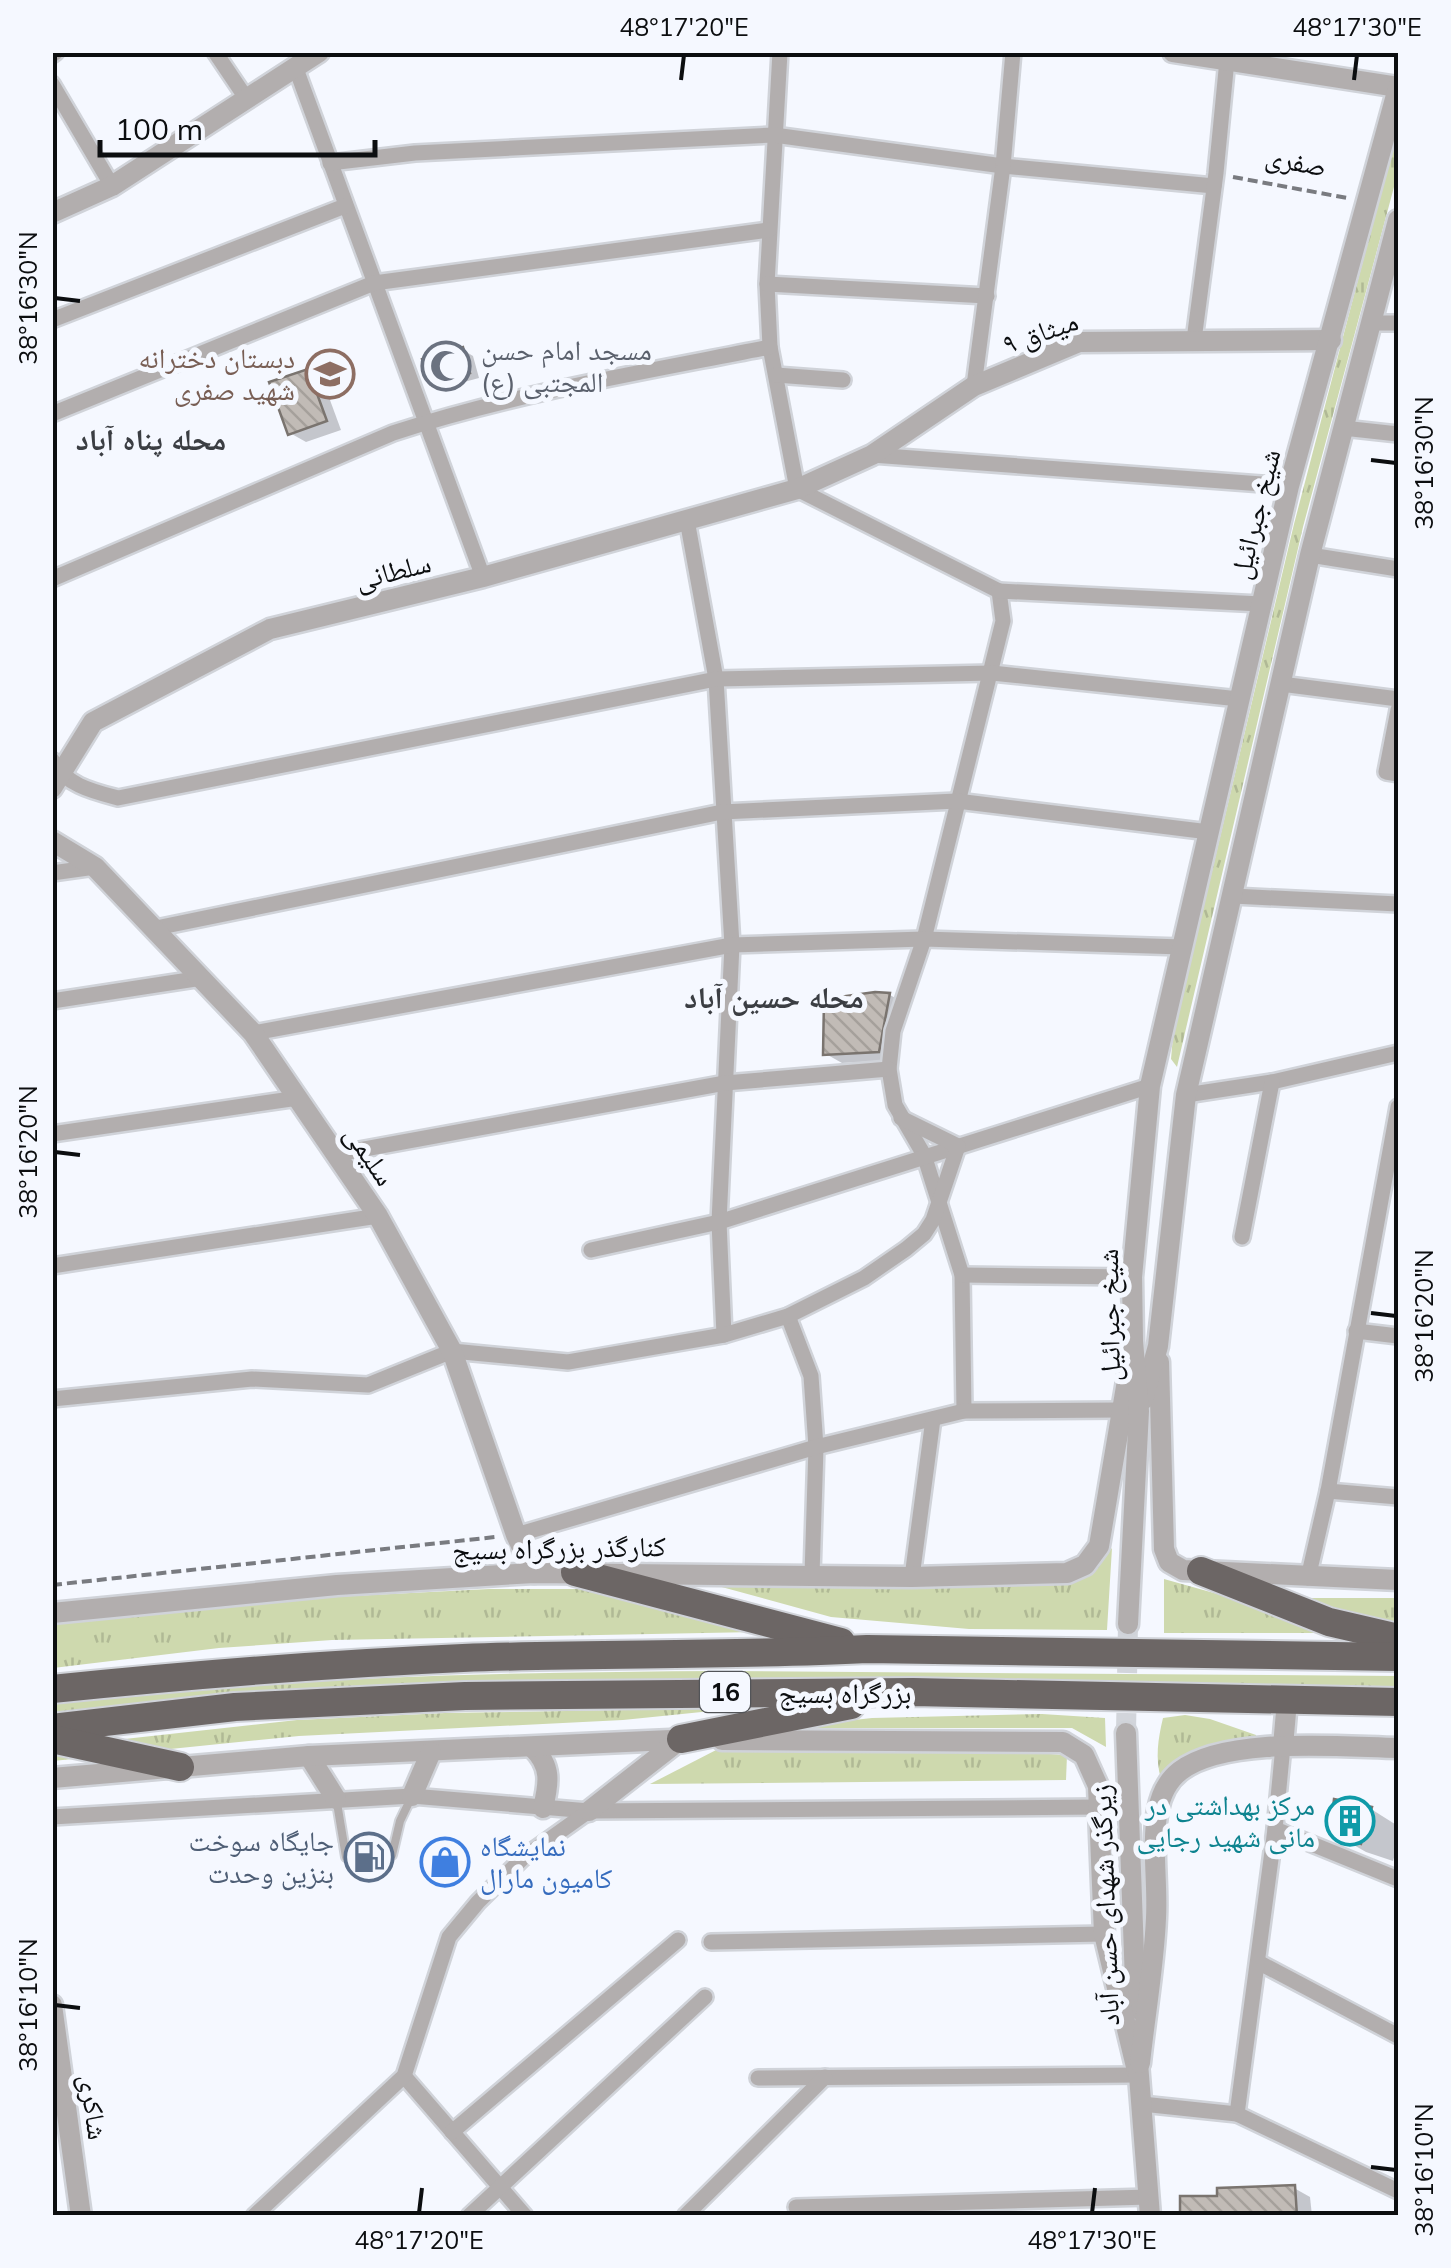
<svg xmlns="http://www.w3.org/2000/svg" width="1451" height="2268" viewBox="0 0 1451 2268" font-family="Mulish,'Noto Naskh Arabic',sans-serif">
  <style>
    .grass { fill: url(#grass-tufts) }
    .shadow { fill: #0003 }
    .building { fill: url(#building-back-hatch); stroke: #7a746f; stroke-width: 2.5 }
    .lines { fill: none; stroke-linecap: round; stroke-linejoin: round }
    .tertiary-tunnel { stroke: #d2d5db; stroke-width: 20; stroke-dasharray: 20 10; stroke-linecap: butt }
    .service-casing { stroke: #d0d3d9; stroke-width: 12 }
    .minor-casing { stroke: #d0d3d9; stroke-width: 20 }
    .tertiary-casing { stroke: #d0d3d9; stroke-width: 25 }
    .trunk-casing { stroke: #d0d3d9; stroke-width: 32 }
    .path { stroke: #797b80; stroke-width: 4; stroke-dasharray: 10 5; stroke-linecap: butt }
    .service { stroke: #b2aeae; stroke-width: 8 }
    .minor { stroke: #b2aeae; stroke-width: 15 }
    .tertiary { stroke: #b2aeae; stroke-width: 20 }
    .trunk { stroke: #6c6665; stroke-width: 28 }
    .ticks { fill: none; stroke: #0c0e10; stroke-width: 4 }
    .labels { text-anchor: middle; stroke-width: 10; stroke-linejoin: round; paint-order: stroke }
    .shield { fill: #f5f8ff; stroke: #525458; stroke-width: 2.5 }
    .shield-label { font-size: 25px; font-weight: bold; fill: #0c0e10 }
    .street-label { font-size: 28px; fill: #0c0e10; stroke: #f5f8ff }
    .worship-label { font-size: 28px; fill: #5b616d; stroke: #f5f8ff; text-anchor: start }
    .education-label { font-size: 28px; fill: #785e54; stroke: #f5f8ff; text-anchor: end }
    .culture-label { font-size: 28px; fill: #0d838f; stroke: #f5f8ff; text-anchor: end }
    .service-label { font-size: 28px; fill: #4e5e75; stroke: #f5f8ff; text-anchor: end }
    .shop-label { font-size: 28px; fill: #366cbe; stroke: #f5f8ff; text-anchor: start }
    .neighbourhood-label { font-size: 30px; font-weight: bold; fill: #3b3e43; stroke: #f5f8ff }
    .neatline { fill: none; stroke: #0c0e10; stroke-width: 4 }
    .ticks-label { font-size: 25px; text-anchor: middle; fill: #0c0e10 }
  </style>
  <defs>
    <pattern id="grass-tufts" width="24" height="20" patternUnits="userSpaceOnUse" patternTransform="scale(2.5)"><rect width="24" height="20" fill="#ced9ae"/><path d="M3 7l-1-3M5 7V3M7 7l1-3M15 17l-1-3M17 17v-4M19 17l1-3" fill="none" stroke="#b0b995"/></pattern>
    <pattern id="building-back-hatch" width="6" height="6" patternUnits="userSpaceOnUse" patternTransform="scale(2.5)"><rect width="6" height="6" fill="#c1bbb6"/><path d="M-1 5l2 2M0 0l6 6M5-1l2 2" fill="none" stroke="#a5a09b"/></pattern>
  </defs>
  <rect width="100%" height="100%" fill="#f5f8ff"/>
  <g class="grass">
    <polygon points="1398,127 1398,172 1303,527 1177,1067 1171,1059 1173,1036 1294,524"/>
    <polygon points="1112,1548 1107,1630 969,1629 831,1617 718,1586 1069,1585 1093,1570"/>
    <polygon points="1164,1579 1357,1633 1164,1633"/>
    <polygon points="489,1589 602,1589 756,1632 332,1640 219,1648 53,1668 52,1621 312,1598"/>
    <polygon points="1299,1598 1398,1598 1398,1627"/>
    <path d="M728 1671 1398 1676V1686L490 1684 239 1692 53 1714 52 1704C277 1677 501 1672 728 1671Z"/>
    <polygon points="741,1708 623,1720 299,1736 53,1761 52,1747 297,1720 445,1713"/>
    <polygon points="1042,1714 1105,1718 1106,1747 1072,1728 782,1728 872,1718"/>
    <path d="M1185 1715 1210 1719 1256 1735V1740C1206 1747 1200 1741 1161 1779 1155 1758 1158 1739 1163 1718Z"/>
    <polygon points="720,1748 946,1748 1067,1755 1066,1780 650,1784"/>
  </g>
  <g class="shadow">
    <polygon points="463,350 473,356 479,378 442,388 432,382"/>
    <polygon points="307,371 323,381 341,430 306,442 290,433"/>
    <polygon points="875,994 890,995 906,1004 895,1060 842,1063 826,1054"/>
    <polygon points="1371,1809 1398,1826 1398,1844 1393,1861 1366,1852 1333,1833"/>
    <polygon points="1294,2188 1310,2197 1312,2216 1182,2216 1219,2198"/>
  </g>
  <g class="building">
    <polygon points="463,347 470,373 430,384 422,359"/>
    <polygon points="308,369 327,421 288,435 269,382"/>
    <polygon points="875,992 890,993 879,1052 823,1055 824,999"/>
    <polygon points="1334,1799 1372,1807 1361,1844 1330,1834"/>
    <polygon points="1295,2185 1297,2216 1180,2216 1180,2196 1217,2196 1217,2188"/>
  </g>
  <g class="lines">
    <polyline class="tertiary-tunnel" points="1126,1733 1128,1624"/>
    <g class="service-casing">
      <polyline id="service" points="337,1803 346,1857 392,1855 400,1821 411,1798"/>
    </g>
    <g class="minor-casing">
      <g id="minor">
        <polyline points="215,52 246,98"/>
        <polyline points="780,52 767,284 770,347 797,489 999,591 1003,621 924,939 893,1031 889,1069 895,1105 924,1155 962,1275 964,1411"/>
        <polyline points="52,55 56,52"/>
        <polyline points="295,66 483,577"/>
        <polyline points="52,84 112,186"/>
        <polyline points="330,163 415,153 774,135 1003,166 1214,186"/>
        <polyline points="767,284 987,296"/>
        <polyline points="52,320 345,206"/>
        <polyline points="1371,323 1398,323"/>
        <polyline points="1194,340 1216,173 1227,60"/>
        <polyline points="776,375 843,380"/>
        <polyline points="974,386 1003,166 1013,52"/>
        <polyline points="52,414 374,283 769,230"/>
        <polyline points="1343,428 1398,434"/>
        <polyline points="872,455 1289,486"/>
        <polyline points="687,520 716,679 732,945 719,1222 724,1335"/>
        <polyline points="1310,555 1398,569"/>
        <path d="M52 579 393 433C516 393 644 372 770 347"/>
        <polyline points="999,591 1261,604"/>
        <polyline points="1281,684 1398,699"/>
        <polyline points="1398,710 1386,772 1398,774"/>
        <path d="M52 760C66 785 91 791 118 798L716 679 992 673 1239 699"/>
        <polyline points="52,873 95,867"/>
        <polyline points="1233,896 1398,904"/>
        <polyline points="156,928 722,812 957,801 1209,832"/>
        <polyline points="52,1001 202,978"/>
        <polyline points="253,1033 732,945 924,939 1182,947"/>
        <polyline points="1186,1095 1272,1082 1398,1053"/>
        <polyline points="52,1134 298,1098"/>
        <polyline points="337,1154 725,1083 889,1069"/>
        <polyline points="1242,1237 1272,1082"/>
        <polyline points="591,1250 719,1222 1150,1086"/>
        <polyline points="52,1266 378,1216"/>
        <polyline points="962,1275 1132,1277"/>
        <polyline points="788,1316 811,1376 816,1447 812,1575"/>
        <polyline points="1356,1331 1398,1336"/>
        <polyline points="52,1399 252,1379 368,1385 452,1351 568,1362 724,1335 788,1316 864,1278 906,1249 924,1234 933,1220 958,1146 901,1118"/>
        <polyline points="1328,1491 1398,1497"/>
        <polyline points="516,1535 816,1447 964,1411 1122,1410"/>
        <polyline points="912,1577 933,1419"/>
        <polyline points="1308,1578 1328,1491 1398,1107"/>
        <polyline points="52,1817 412,1796 589,1811"/>
        <polyline points="1275,1829 1398,1879"/>
        <polyline points="711,1942 1104,1934"/>
        <polyline points="1258,1962 1398,2036"/>
        <polyline points="404,2076 525,2216"/>
        <polyline points="758,2078 1138,2075"/>
        <polyline points="1142,2104 1237,2114 1275,1829 1283,1746"/>
        <polyline points="1237,2114 1398,2191"/>
        <polyline points="452,2132 678,1940"/>
        <polyline points="796,2207 1149,2197"/>
        <polyline points="254,2216 404,2076 449,1937 478,1902 523,1858 589,1811 1099,1807"/>
        <polyline points="469,2216 705,1997"/>
        <polyline points="685,2216 825,2077"/>
      </g>
    </g>
    <g class="tertiary-casing">
      <g id="tertiary">
        <polyline points="1173,52 1398,87"/>
        <polyline points="52,213 112,186 319,52"/>
        <polyline points="52,788 93,722 270,629 483,577 797,489 872,455 974,386 1079,342 1331,340"/>
        <polyline points="52,841 95,867 253,1033 378,1216 452,1351 516,1535 534,1573"/>
        <polyline points="1159,1362 1164,1549 1169,1562 1183,1570 1398,1580"/>
        <polyline points="1143,1400 1158,1346 1186,1095 1310,555 1398,220"/>
        <polyline points="52,1613 337,1585 534,1573 912,1577 1067,1573 1085,1565 1099,1546 1128,1375"/>
        <polyline points="1128,1624 1139,1411 1133,1341 1132,1277 1150,1086 1289,486 1398,88"/>
        <polyline points="1126,1733 1136,2009"/>
        <polyline points="722,1740 1063,1742 1084,1755 1098,1786 1104,1934 1138,2075"/>
        <polyline points="1283,1746 1287,1701"/>
        <path d="M532 1747C552 1766 549 1783 543 1808"/>
        <polyline points="309,1756 336,1799"/>
        <polyline points="52,1778 309,1756 693,1739"/>
        <polyline points="412,1796 431,1752"/>
        <polyline points="589,1811 681,1739"/>
        <polyline points="52,2005 81,2216"/>
        <polyline points="1138,2063 1150,2216"/>
        <path d="M1140 2063C1145 2015 1154 1966 1156 1918 1158 1883 1151 1844 1158 1810 1161 1794 1167 1781 1180 1771 1226 1736 1341 1747 1398 1748"/>
      </g>
    </g>
    <g class="trunk-casing">
      <g id="trunk">
        <polyline points="1201,1571 1329,1622 1398,1638"/>
        <polyline points="575,1572 841,1642"/>
        <path d="M52 1689C189 1675 325 1664 463 1658 597 1653 732 1656 867 1649L1398 1657"/>
        <polyline points="52,1728 235,1707 465,1696 913,1692 1398,1702"/>
        <polyline points="52,1739 180,1767"/>
        <polyline points="681,1739 851,1705"/>
      </g>
    </g>
    <g class="path">
      <polyline points="1233,177 1347,198"/>
      <polyline points="52,1585 495,1537"/>
    </g>
    <use href="#service" class="service"/>
    <use href="#minor" class="minor"/>
    <use href="#tertiary" class="tertiary"/>
    <use href="#trunk" class="trunk"/>
  </g>
  <path class="ticks" d="M681 80 684 55M1354 80 1357 55M55 298 80 301M1371 460 1396 463M55 1152 80 1155M1371 1313 1396 1316M55 2005 80 2008M1371 2167 1396 2170M419 2213 422 2188M1092 2213 1095 2188"/>
  <defs>
    <g id="mosque-ring" transform="scale(2.5)"><circle r="9.5" fill="#f5f8ff" stroke="#6b7280" stroke-width="1.5"/><path d="M3.5-4.9A6 6 0 1 0 3.5 4.9A5 5 0 1 1 3.5-4.9Z" fill="#6b7280"/></g>
    <g id="school-ring" transform="scale(2.5)"><circle r="9.5" fill="#f5f8ff" stroke="#8d6e63" stroke-width="1.5"/><path d="M0-5L7-2L0 1L-7-2ZM-4 1L0 2.5L4 1V4Q0 6-4 4Z" fill="#8d6e63"/></g>
    <g id="building-ring" transform="scale(2.5)"><circle r="9.5" fill="#f5f8ff" stroke="#0f9aa8" stroke-width="1.5"/><path d="M-4-6H4V6H1V3H-1V6H-4ZM-2.5-4.3h1.7v1.8h-1.7ZM.8-4.3h1.7v1.8H.8ZM-2.5-1h1.7V.8h-1.7ZM.8-1h1.7V.8H.8Z" fill="#0f9aa8"/></g>
    <g id="fuel-ring" transform="scale(2.5)"><circle r="9.5" fill="#f5f8ff" stroke="#5c6f8a" stroke-width="1.5"/><path d="M-5.5-6h7V0h2V4h1.3V-2.5L3-4.5l.8-.8L6-3V5H2.5V1h-1V6h-7ZM-4.2-4.7v3.2H.2V-4.7Z" fill="#5c6f8a"/></g>
    <g id="shop-ring" transform="scale(2.5)"><circle r="9.5" fill="#f5f8ff" stroke="#3f7fe0" stroke-width="1.5"/><path d="M-5-2.5h2.3a2.7 3.5 0 0 1 5.4 0H5L5.5 6h-11ZM-1.5-2.5h3a1.5 2.3 0 0 0-3 0Z" fill="#3f7fe0"/></g>
  </defs>
  <g fill-rule="evenodd">
    <use href="#mosque-ring" x="446" y="366"/>
    <use href="#school-ring" x="330" y="374"/>
    <use href="#building-ring" x="1350" y="1821"/>
    <use href="#fuel-ring" x="369" y="1857"/>
    <use href="#shop-ring" x="445" y="1862"/>
  </g>
  <g class="labels">
    <rect class="shield" x="700" y="1672" width="50" height="40" rx="8"/>
    <g class="shield-label">
      <text x="725" y="1701">16</text>
    </g>
    <g class="street-label">
      <text transform="translate(1296 161) rotate(11)" y="10">صفری</text>
      <text transform="translate(1040 332) rotate(-19)" y="10">میثاق ۹</text>
      <text transform="translate(1255 514) rotate(-76)" y="10">شیخ جبرائیل</text>
      <text transform="translate(393 571) rotate(-14)" y="10">سلطانی</text>
      <text transform="translate(370 1155) rotate(56)" y="10">سلیمی</text>
      <text transform="translate(1109 1315) rotate(-91)" y="10">شیخ جبرائیل</text>
      <text transform="translate(559 1548) rotate(-1)" y="10">کنارگذر بزرگراه بسیج</text>
      <text x="845" y="1703">بزرگراه بسیج</text>
      <text transform="translate(1105 1905) rotate(-92)" y="10">زیرگذر شهدای حسن آباد</text>
      <text transform="translate(94 2107) rotate(82)" y="10">شاکری</text>
    </g>
    <g class="worship-label">
      <text x="481" y="360">مسجد امام حسن<tspan x="481" dy="32">المجتبی (ع)</tspan></text>
    </g>
    <g class="education-label">
      <text x="295" y="368">دبستان دخترانه<tspan x="295" dy="32">شهید صفری</tspan></text>
    </g>
    <g class="culture-label">
      <text x="1315" y="1815">مرکز بهداشتی در<tspan x="1315" dy="32">مانی شهید رجایی</tspan></text>
    </g>
    <g class="service-label">
      <text x="334" y="1851">جایگاه سوخت<tspan x="334" dy="32">بنزین وحدت</tspan></text>
    </g>
    <g class="shop-label">
      <text x="480" y="1856">نمایشگاه<tspan x="480" dy="32">کامیون مارال</tspan></text>
    </g>
    <g class="neighbourhood-label">
      <text x="151" y="450">محله پناه آباد</text>
      <text x="774" y="1008">محله حسین آباد</text>
    </g>
  </g>
  <rect width="1451" height="2268" fill="none" stroke="#f5f8ff" stroke-width="110"/>
  <path d="M100 140v15h275v-15" fill="none" stroke="#0c0e10" stroke-width="5"/>
  <text x="115" y="140" font-size="30" fill="#0c0e10" stroke="#f5f8ff" stroke-width="8" paint-order="stroke">100 m</text>
  <rect x="55" y="55" width="1341" height="2158" class="neatline"/>
  <g class="ticks-label">
    <text x="684" y="36">48°17'20"E</text>
    <text x="1357" y="36">48°17'30"E</text>
    <text transform="translate(28 298) rotate(-90)" y="9">38°16'30"N</text>
    <text transform="translate(1424 463) rotate(-90)" y="9">38°16'30"N</text>
    <text transform="translate(28 1152) rotate(-90)" y="9">38°16'20"N</text>
    <text transform="translate(1424 1316) rotate(-90)" y="9">38°16'20"N</text>
    <text transform="translate(28 2005) rotate(-90)" y="9">38°16'10"N</text>
    <text transform="translate(1424 2170) rotate(-90)" y="9">38°16'10"N</text>
    <text x="419" y="2249">48°17'20"E</text>
    <text x="1092" y="2249">48°17'30"E</text>
  </g>
</svg>
